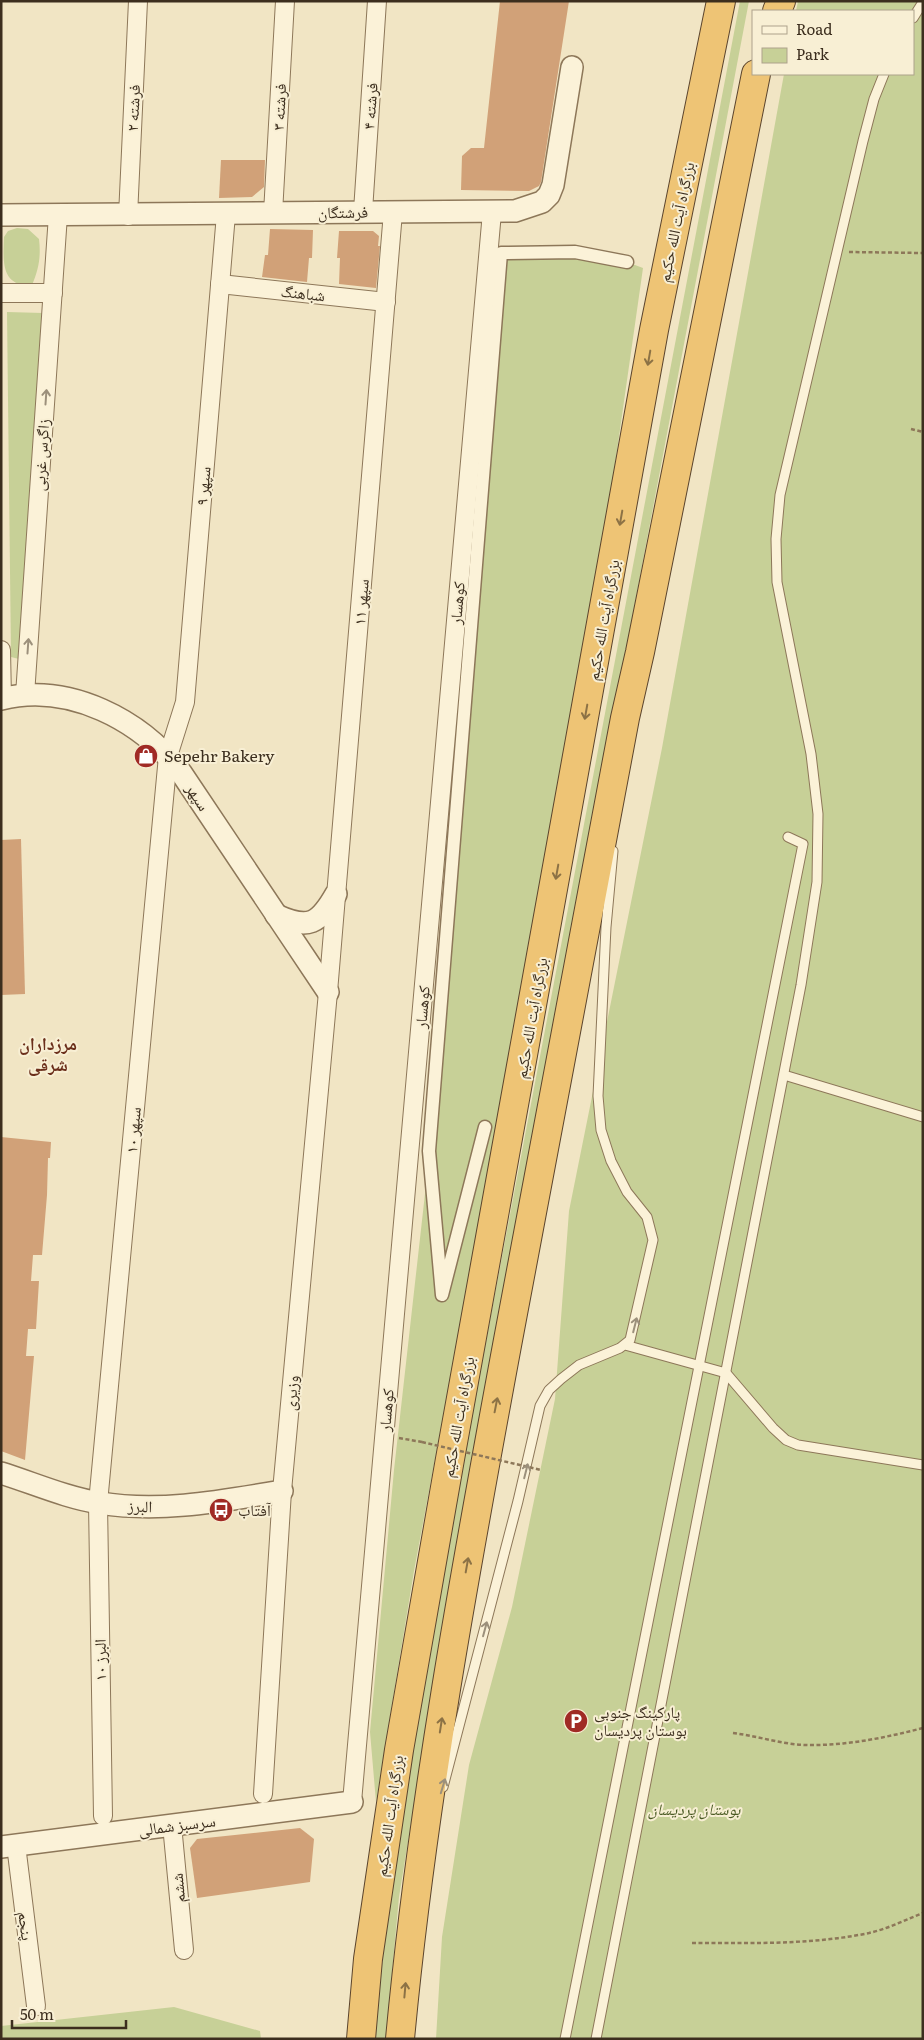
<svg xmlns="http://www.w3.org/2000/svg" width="924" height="2040" viewBox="0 0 924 2040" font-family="Literata,'Noto Naskh Arabic',serif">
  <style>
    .green { fill: #c7d097 }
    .building { fill: #d1a178 }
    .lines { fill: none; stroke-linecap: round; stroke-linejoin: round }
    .service-casing { stroke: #8d7759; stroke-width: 11 }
    .pedestrian-casing { stroke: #8d7759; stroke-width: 15 }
    .minor-casing { stroke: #8d7759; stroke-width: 20 }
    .tertiary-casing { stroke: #8d7759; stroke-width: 24 }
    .trunk-casing { stroke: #5b442d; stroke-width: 30 }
    .path { stroke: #8d7759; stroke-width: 2.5; stroke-dasharray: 4 2.5; stroke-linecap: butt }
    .service { stroke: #fbf2d8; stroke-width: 9 }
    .pedestrian { stroke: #fbf2d8; stroke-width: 12 }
    .minor { stroke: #fbf2d8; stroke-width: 18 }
    .tertiary { stroke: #fbf2d8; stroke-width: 21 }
    .trunk { stroke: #eec475; stroke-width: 28 }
    .path-bridge { stroke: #8d7759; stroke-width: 2.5; stroke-dasharray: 4 2.5; stroke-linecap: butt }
    .oneway { stroke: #8c7245 }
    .oneway2 { stroke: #9c907b }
    .labels { text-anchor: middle; stroke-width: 4; stroke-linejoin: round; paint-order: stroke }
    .street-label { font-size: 16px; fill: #3c2e1e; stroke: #f8efd4 }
    .poi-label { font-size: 16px; fill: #3c2e1e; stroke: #f8efd4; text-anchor: start }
    .park-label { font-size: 16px; font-style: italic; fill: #4a5a23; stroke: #f8efd4 }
    .neighbourhood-label { font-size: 18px; font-weight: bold; fill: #6b2f1b; stroke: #f8efd4 }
  </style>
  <rect width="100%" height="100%" fill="#f1e5c4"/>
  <g class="green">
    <polygon points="740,1 749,1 562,988 440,1645 399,1897 386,2039 375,2039 381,1972 401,1821 447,1547"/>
    <polygon points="798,1 923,1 923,2039 436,2039 442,1937 469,1765 512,1607 555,1399 569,1211 662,748 784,74 913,74 913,11 796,11"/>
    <path d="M17 228 28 229 39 239C41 256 39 269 32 285 1 287 3 262 4 237L8 231Z"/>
    <polygon points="488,250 627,262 643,268 593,619 414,1571 376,1802 370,1732 394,1470 427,1176 472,624"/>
    <polygon points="7,312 43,313 19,659 11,657"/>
    <polygon points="174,2007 260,2031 261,2039 1,2039 1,2026"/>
  </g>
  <g class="building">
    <polygon points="500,1 569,1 541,182 539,186 529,191 461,190 462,156 471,148 484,148"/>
    <polygon points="221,160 265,160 264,187 252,197 219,198"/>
    <polygon points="270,229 313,230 312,258 309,258 307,282 262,277 265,255 268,255"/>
    <polygon points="339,231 373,231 379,236 378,246 380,246 376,288 339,284 340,258 337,258"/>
    <polygon points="21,839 25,994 1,995 1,840"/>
    <polygon points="1,1137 51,1142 50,1158 48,1158 47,1195 42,1255 33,1255 31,1281 39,1281 36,1329 28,1329 26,1356 34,1356 25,1460 1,1451"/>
    <polygon points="300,1828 314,1839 310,1882 197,1898 190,1848 197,1839"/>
  </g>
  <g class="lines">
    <g class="service-casing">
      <g id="service">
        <polyline points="913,18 923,2"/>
        <polyline points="784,1075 923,1117"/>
        <polyline points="625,1345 726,1373 773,1428 786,1440 798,1445 923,1465"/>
        <polyline points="443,1787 518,1501 540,1406 549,1390 561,1379 579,1365 620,1348 630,1340 653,1240 647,1217 627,1192 611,1161 601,1130 598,1096 606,927 613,851"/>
        <polyline points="565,2039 803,844 788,837"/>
        <polyline points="596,2039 801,985 817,882 818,814 811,754 777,582 776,539 780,495 863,141 874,99 884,74"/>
      </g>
    </g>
    <g class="pedestrian-casing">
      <polyline id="pedestrian" points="485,1127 442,1295 429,1151 501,253 575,252 627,262"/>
    </g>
    <g class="minor-casing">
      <g id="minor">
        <polyline points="363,211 377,1"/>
        <polyline points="273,213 285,1"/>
        <polyline points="128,216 138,1"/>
        <polyline points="220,284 386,302"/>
        <polyline points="1,293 53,293"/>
        <polyline points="1,650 2,699"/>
        <polyline points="25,695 58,215"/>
        <polyline points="263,1794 282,1491 328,992 393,212"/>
        <polyline points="352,1802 492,212"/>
        <polyline points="103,1816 98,1503 168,756 185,702 226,214"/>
        <polyline points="172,1825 184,1950"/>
        <polyline points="16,1845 36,2006"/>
      </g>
    </g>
    <g class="tertiary-casing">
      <g id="tertiary">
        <polyline points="1,215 515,211 542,202 549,195 553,185 572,67"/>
        <path d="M1 699C69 682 142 720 182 774L328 992"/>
        <path d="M276 915C309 930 319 924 336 894"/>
        <path d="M1 1473C33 1483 67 1498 100 1503 161 1513 222 1501 282 1491"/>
        <polyline points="1,1847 352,1802"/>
      </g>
    </g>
    <g class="trunk-casing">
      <g id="trunk">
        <polyline points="777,11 781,1"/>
        <polyline points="361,2039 368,1959 399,1750 450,1459 654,330 721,1"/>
        <path d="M400 2039C422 1804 465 1572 508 1340 547 1133 586 925 625 718L640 652 756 74"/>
      </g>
    </g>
    <g class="path">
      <polyline points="849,252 923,253"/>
      <polyline points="911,429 923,432"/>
      <polyline points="399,1438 422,1442"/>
      <path d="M733 1733C757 1736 781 1744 805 1745 845 1746 884 1738 923 1728"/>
      <path d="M692 1943C751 1943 811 1945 869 1933 887 1929 905 1920 923 1913"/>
    </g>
    <use href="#service" class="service"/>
    <use href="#pedestrian" class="pedestrian"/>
    <use href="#minor" class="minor"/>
    <use href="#tertiary" class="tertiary"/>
    <use href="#trunk" class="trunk"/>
    <polyline class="path-bridge" points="422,1442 541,1470"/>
  </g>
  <defs><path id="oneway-shaft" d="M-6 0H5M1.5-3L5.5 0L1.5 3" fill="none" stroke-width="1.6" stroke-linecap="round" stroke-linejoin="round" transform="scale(1.25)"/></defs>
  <g class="oneway">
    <use href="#oneway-shaft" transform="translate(649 358) rotate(100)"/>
    <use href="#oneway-shaft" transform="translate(621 518) rotate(100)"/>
    <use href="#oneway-shaft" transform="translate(586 712) rotate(100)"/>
    <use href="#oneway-shaft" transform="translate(557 872) rotate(100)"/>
    <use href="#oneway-shaft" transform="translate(496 1405) rotate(-79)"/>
    <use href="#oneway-shaft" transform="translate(467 1565) rotate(-80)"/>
    <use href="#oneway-shaft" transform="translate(441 1725) rotate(-81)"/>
    <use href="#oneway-shaft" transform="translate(405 1990) rotate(-85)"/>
  </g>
  <g class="oneway2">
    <use href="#oneway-shaft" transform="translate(46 397) rotate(-86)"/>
    <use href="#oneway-shaft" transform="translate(28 646) rotate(-86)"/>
    <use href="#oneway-shaft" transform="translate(635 1325) rotate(-76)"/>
    <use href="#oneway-shaft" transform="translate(526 1471) rotate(-76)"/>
    <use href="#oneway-shaft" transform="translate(485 1629) rotate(-75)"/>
    <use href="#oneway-shaft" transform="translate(443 1786) rotate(-73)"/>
  </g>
  <defs>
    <g id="shop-disc" transform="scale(1.25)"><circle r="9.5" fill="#a02a25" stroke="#f8efd4"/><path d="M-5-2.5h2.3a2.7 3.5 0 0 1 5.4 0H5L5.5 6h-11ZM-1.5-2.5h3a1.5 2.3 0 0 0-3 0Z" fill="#fff"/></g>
    <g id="bus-disc" transform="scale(1.25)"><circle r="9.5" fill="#a02a25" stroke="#f8efd4"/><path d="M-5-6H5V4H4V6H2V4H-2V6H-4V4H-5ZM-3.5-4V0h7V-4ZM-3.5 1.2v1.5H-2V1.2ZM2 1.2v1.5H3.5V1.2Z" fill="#fff"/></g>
    <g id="parking-disc" transform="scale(1.25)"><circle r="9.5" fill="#a02a25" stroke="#f8efd4"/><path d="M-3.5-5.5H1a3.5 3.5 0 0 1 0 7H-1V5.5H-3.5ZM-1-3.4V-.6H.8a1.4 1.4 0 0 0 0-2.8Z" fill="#fff"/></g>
  </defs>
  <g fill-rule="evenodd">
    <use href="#shop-disc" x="146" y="756"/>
    <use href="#bus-disc" x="221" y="1510"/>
    <use href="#parking-disc" x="576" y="1721"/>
  </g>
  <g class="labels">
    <g class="street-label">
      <text transform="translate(370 106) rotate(-86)" y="6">فرشته ۴</text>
      <text transform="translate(279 107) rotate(-87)" y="6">فرشته ۳</text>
      <text transform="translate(133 108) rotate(-87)" y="6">فرشته ۲</text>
      <text transform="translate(343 212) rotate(-1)" y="6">فرشتگان</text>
      <text transform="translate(676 222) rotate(-78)" y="6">بزرگراه آیت الله حکیم</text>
      <text transform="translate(303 293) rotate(6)" y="6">شباهنگ</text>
      <text transform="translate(41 455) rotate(-86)" y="6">زاگرس غربی</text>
      <text transform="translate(203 486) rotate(-85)" y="6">سپهر ۹</text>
      <text transform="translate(361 602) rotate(-85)" y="6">سپهر ۱۱</text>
      <text transform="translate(457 603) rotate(-85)" y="6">کوهسار</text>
      <text transform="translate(603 620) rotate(-80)" y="6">بزرگراه آیت الله حکیم</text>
      <text transform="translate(198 797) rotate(57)" y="6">سپهر</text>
      <text transform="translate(422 1007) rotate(-85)" y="6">کوهسار</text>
      <text transform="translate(531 1018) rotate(-80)" y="6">بزرگراه آیت الله حکیم</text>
      <text transform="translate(133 1130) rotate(-85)" y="6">سپهر ۱۰</text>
      <text transform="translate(291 1393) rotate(-85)" y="6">وزیری</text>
      <text transform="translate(386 1410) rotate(-85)" y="6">کوهسار</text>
      <text transform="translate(458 1417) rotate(-80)" y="6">بزرگراه آیت الله حکیم</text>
      <text transform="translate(140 1506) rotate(2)" y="6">البرز</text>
      <text transform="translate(100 1660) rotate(-91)" y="6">البرز ۱۰</text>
      <text transform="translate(389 1816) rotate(-82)" y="6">بزرگراه آیت الله حکیم</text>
      <text transform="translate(177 1825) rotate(-7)" y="6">سرسبز شمالی</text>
      <text transform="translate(178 1888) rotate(-95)" y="6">ششم</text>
      <text transform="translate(26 1926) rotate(83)" y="6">پنجم</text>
    </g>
    <g class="poi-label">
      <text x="164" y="762">Sepehr Bakery</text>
      <text x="238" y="1516">آفتاب</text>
      <text x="594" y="1718">پارکینگ جنوبی<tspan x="594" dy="18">بوستان پردیسان</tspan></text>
    </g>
    <g class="park-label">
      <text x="694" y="1815">بوستان پردیسان</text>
    </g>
    <g class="neighbourhood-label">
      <text x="48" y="1050">مرزداران<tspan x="48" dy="21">شرقی</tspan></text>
    </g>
  </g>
  <rect width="924" height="2040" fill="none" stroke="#3c2e1e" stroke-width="5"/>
  <rect x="752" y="10" width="162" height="65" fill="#f8efd4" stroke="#ada28b"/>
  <rect x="762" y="26" width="25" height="8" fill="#fbf2d8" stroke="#ada28b"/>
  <text x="796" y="35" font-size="15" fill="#3c2e1e">Road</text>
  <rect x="762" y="48" width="25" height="15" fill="#c7d097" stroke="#ada28b"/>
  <text x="796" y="60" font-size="15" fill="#3c2e1e">Park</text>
  <path d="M12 2020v8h114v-8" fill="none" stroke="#3c2e1e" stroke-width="2.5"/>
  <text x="20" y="2020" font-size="15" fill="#3c2e1e" stroke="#f8efd4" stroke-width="4" paint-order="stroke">50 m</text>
</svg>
